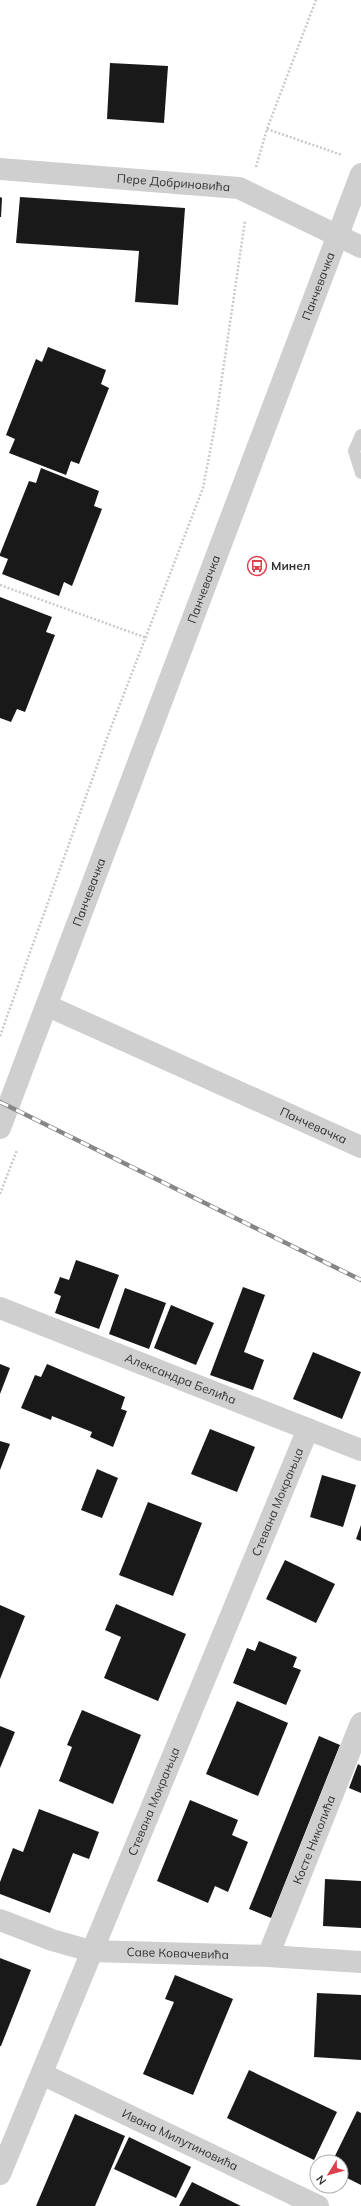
<svg xmlns="http://www.w3.org/2000/svg" width="361" height="2206" viewBox="0 0 361 2206" font-family="Mulish,sans-serif">
  <style>
    .building { fill: #191919 }
    .lines { fill: none; stroke-linecap: round; stroke-linejoin: round }
    .path { stroke: #c9c9c9; stroke-width: 2.5; stroke-dasharray: 2 2; stroke-linecap: butt }
    .service { stroke: #cfcfcf; stroke-width: 12 }
    .minor { stroke: #cfcfcf; stroke-width: 22 }
    .tertiary { stroke: #cfcfcf; stroke-width: 22 }
    .rail-casing { stroke: #878787; stroke-width: 4.5 }
    .rail { stroke: #fff; stroke-width: 3; stroke-dasharray: 9; stroke-linecap: butt }
    .labels { text-anchor: middle; stroke-width: 4; stroke-linejoin: round; paint-order: stroke }
    .street-label { font-size: 12px; fill: #323232; stroke: #fff }
    .poi-label { font-size: 12px; font-weight: bold; fill: #323232; stroke: #fff; text-anchor: start }
  </style>
  <rect width="100%" height="100%" fill="#fff"/>
  <g class="building">
    <polygon points="110,63 168,66 164,123 107,119"/>
    <polygon points="0,197 2,198 1,217 0,217"/>
    <polygon points="20,197 185,208 178,305 135,302 139,251 16,243"/>
    <polygon points="48,347 106,370 101,384 109,388 79,464 71,461 66,475 9,453 15,439 6,435 36,359 42,362"/>
    <polygon points="41,468 99,491 94,506 102,509 72,586 64,582 59,596 2,574 8,559 0,556 0,554 29,481 36,483"/>
    <polygon points="0,597 52,617 46,632 55,635 25,712 17,709 11,722 0,718"/>
    <polygon points="76,1260 119,1275 99,1329 55,1313 61,1296 54,1293 60,1277 69,1280"/>
    <polygon points="243,1287 265,1295 244,1352 264,1360 253,1390 210,1375"/>
    <polygon points="125,1288 166,1303 149,1349 109,1334"/>
    <polygon points="171,1305 214,1323 196,1365 154,1348"/>
    <polygon points="313,1352 361,1372 342,1419 293,1399"/>
    <polygon points="0,1364 10,1368 0,1394"/>
    <polygon points="47,1364 125,1397 121,1409 127,1411 113,1447 90,1437 92,1432 52,1416 51,1420 21,1408 35,1375 41,1377"/>
    <polygon points="210,1429 255,1447 237,1492 191,1474"/>
    <polygon points="0,1441 10,1444 0,1470"/>
    <polygon points="97,1469 118,1478 102,1518 81,1510"/>
    <polygon points="322,1475 356,1485 343,1527 310,1517"/>
    <polygon points="148,1502 202,1523 173,1596 119,1575"/>
    <polygon points="361,1525 361,1541 356,1539"/>
    <polygon points="285,1560 335,1584 316,1623 266,1599"/>
    <polygon points="116,1604 186,1634 158,1701 104,1678 121,1637 105,1630"/>
    <polygon points="0,1605 25,1616 0,1679"/>
    <polygon points="259,1641 297,1657 293,1667 301,1670 286,1705 233,1683 247,1648 255,1651"/>
    <polygon points="237,1701 288,1723 258,1796 206,1774"/>
    <polygon points="82,1710 141,1735 113,1804 59,1781 72,1747 67,1745"/>
    <polygon points="0,1726 15,1732 0,1768"/>
    <polygon points="319,1736 340,1745 271,1918 249,1909"/>
    <polygon points="358,1764 361,1766 361,1793 349,1788"/>
    <polygon points="190,1800 238,1820 232,1835 248,1842 228,1892 215,1886 208,1903 157,1881"/>
    <polygon points="39,1809 99,1832 89,1859 73,1853 50,1913 0,1894 0,1882 13,1848 23,1852"/>
    <polygon points="325,1879 361,1881 361,1928 323,1926"/>
    <polygon points="0,1958 31,1970 1,2046 0,2046"/>
    <polygon points="175,1975 233,1999 193,2095 143,2074 174,2002 165,1999"/>
    <polygon points="317,1993 361,1995 361,2060 314,2057"/>
    <polygon points="249,2070 337,2112 314,2160 227,2118"/>
    <polygon points="357,2111 361,2113 361,2185 341,2175 341,2162 332,2162"/>
    <polygon points="75,2114 125,2136 95,2206 36,2206"/>
    <polygon points="129,2137 191,2167 176,2198 114,2169"/>
    <polygon points="192,2182 241,2206 179,2206"/>
  </g>
  <g class="lines">
    <g class="path">
      <polyline points="267,129 342,155"/>
      <polyline points="256,167 267,129 316,0"/>
      <polyline points="0,585 147,638"/>
      <polyline points="0,1036 107,738 203,488 215,425 245,221"/>
      <polyline points="0,1194 17,1150"/>
    </g>
    <polyline class="service" points="361,435 354,451 361,473"/>
    <g class="minor">
      <path id="s1" d="M0 169 239 188 361 247"/>
      <path id="s2" d="M48 1006 361 1147"/>
      <path id="s3" d="M0 1308 361 1450"/>
      <path id="s4" d="M0 1920 52 1940 91 1951 268 1956 361 1962"/>
      <path id="s5" d="M268 1956 361 1723"/>
      <path id="s6" d="M42 2074 318 2206"/>
      <path id="s7" d="M0 2174 308 1429"/>
    </g>
    <path class="tertiary" id="s8" d="M0 1128 361 174"/>
    <g class="rail-casing">
      <polyline id="rail" points="0,1102 361,1280"/>
    </g>
    <use href="#rail" class="rail"/>
  </g>
  <defs>
    <g id="bus-ring" transform="scale(1)"><circle r="9.5" fill="#fff" stroke="#dc404d" stroke-width="1.5"/><path d="M-5-6H5V4H4V6H2V4H-2V6H-4V4H-5ZM-3.5-4V0h7V-4ZM-3.5 1.2v1.5H-2V1.2ZM2 1.2v1.5H3.5V1.2Z" fill="#dc404d"/></g>
  </defs>
  <g fill-rule="evenodd">
    <use href="#bus-ring" x="257" y="566"/>
  </g>
  <g class="labels">
    <g class="street-label">
      <text dy="4" stroke="none"><textPath href="#s1" startOffset="174">Пере Добриновића</textPath></text>
      <text dy="4" stroke="none"><textPath href="#s8" startOffset="900">Панчевачка</textPath></text>
      <text dy="4" stroke="none"><textPath href="#s8" startOffset="576">Панчевачка</textPath></text>
      <text dy="4" stroke="none"><textPath href="#s8" startOffset="252">Панчевачка</textPath></text>
      <text dy="4" stroke="none"><textPath href="#s2" startOffset="291">Панчевачка</textPath></text>
      <text dy="4" stroke="none"><textPath href="#s3" startOffset="194">Александра Белића</textPath></text>
      <text dy="4" stroke="none"><textPath href="#s7" startOffset="727">Стевана Мокрањца</textPath></text>
      <text dy="4" stroke="none"><textPath href="#s7" startOffset="403">Стевана Мокрањца</textPath></text>
      <text dy="4" stroke="none"><textPath href="#s5" startOffset="125">Косте Николића</textPath></text>
      <text dy="4" stroke="none"><textPath href="#s4" startOffset="183">Саве Ковачевића</textPath></text>
      <text dy="4" stroke="none"><textPath href="#s6" startOffset="153">Ивана Милутиновића</textPath></text>
    </g>
    <g class="poi-label">
      <text x="271" y="570">Минел</text>
    </g>
  </g>
  <g transform="translate(329 2174) rotate(233)"><circle r="19" fill="#ffffff" stroke="#adadad"/>
  <path d="M0-3L7 15L0 10L-7 15Z" fill="#dc404d"/>
  <text y="-6" font-size="11" font-weight="bold" text-anchor="middle" fill="#323232">N</text>
  </g>
</svg>
